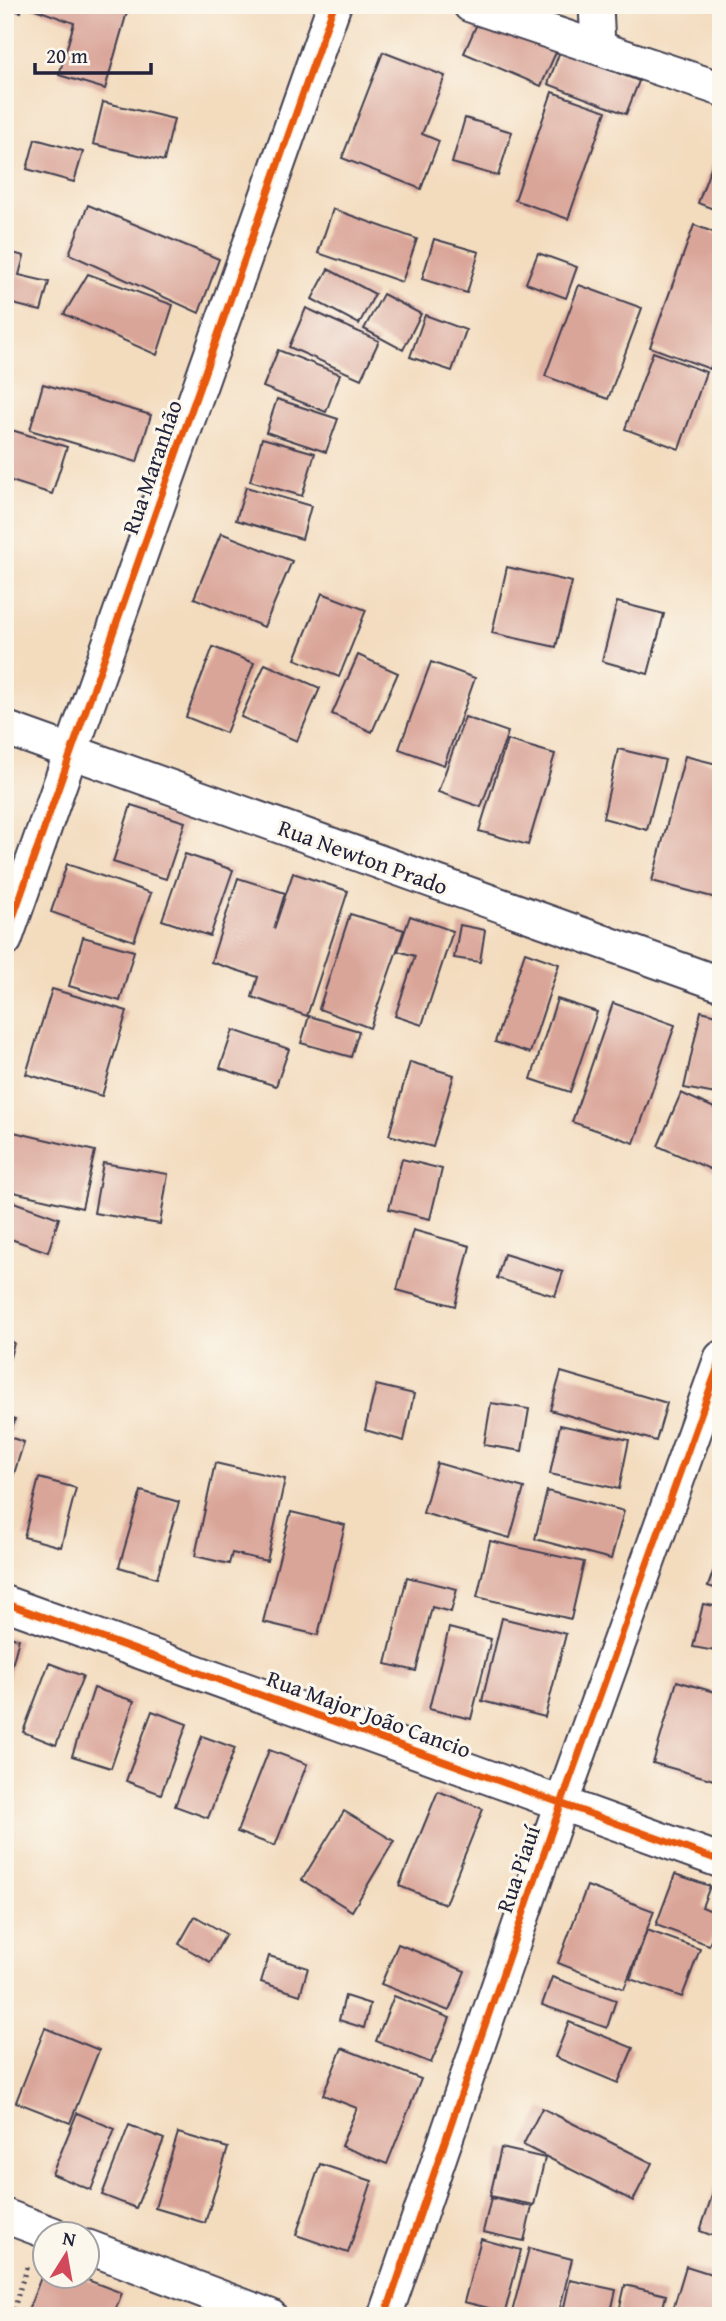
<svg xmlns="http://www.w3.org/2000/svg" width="726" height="2321" viewBox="0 0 726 2321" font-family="'Gentium Book Plus',serif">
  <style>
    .building { fill: #daa599 }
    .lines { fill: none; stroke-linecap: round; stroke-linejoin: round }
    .street-casing { stroke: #413e4f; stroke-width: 37 }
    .path { stroke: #413e4f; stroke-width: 4.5; stroke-dasharray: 2 5; stroke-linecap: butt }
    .street { stroke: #fff; stroke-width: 33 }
    .cycleway-casing { stroke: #fbf7ec; stroke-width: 11 }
    .cycleway { stroke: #e8590c; stroke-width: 7 }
    .labels { text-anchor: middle; stroke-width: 6; stroke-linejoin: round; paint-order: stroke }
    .street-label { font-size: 23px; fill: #22223b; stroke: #fbf7ec }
  </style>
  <rect width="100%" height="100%" fill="#fbf7ec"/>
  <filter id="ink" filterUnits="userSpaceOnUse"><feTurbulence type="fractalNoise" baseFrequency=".0143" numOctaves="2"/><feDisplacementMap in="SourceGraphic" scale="14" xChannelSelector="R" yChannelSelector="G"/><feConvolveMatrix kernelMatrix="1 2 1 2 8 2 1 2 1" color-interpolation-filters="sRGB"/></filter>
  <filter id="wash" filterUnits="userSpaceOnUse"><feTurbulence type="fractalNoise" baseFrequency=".00686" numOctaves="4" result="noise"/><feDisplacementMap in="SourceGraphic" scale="28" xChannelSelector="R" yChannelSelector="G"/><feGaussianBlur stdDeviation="1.57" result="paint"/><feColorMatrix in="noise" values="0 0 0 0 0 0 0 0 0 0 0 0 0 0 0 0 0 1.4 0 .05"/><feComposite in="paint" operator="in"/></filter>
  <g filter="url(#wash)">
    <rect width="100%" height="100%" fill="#f3dbbe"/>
    <g id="blocks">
      <g class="building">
        <polygon points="5,5 23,5 21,12 5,8"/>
        <polygon points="24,5 129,5 105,89 59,75 74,23"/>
        <polygon points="480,17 557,50 541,86 464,53"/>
        <polygon points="560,51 639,81 626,114 548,84"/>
        <polygon points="383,52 445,76 422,134 439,141 421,189 342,158"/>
        <polygon points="552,92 606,111 568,219 515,200"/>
        <polygon points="103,102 174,119 164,161 93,144"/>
        <polygon points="465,118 512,132 498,176 452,163"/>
        <polygon points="35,139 83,152 74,182 27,169"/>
        <polygon points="721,140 721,212 698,203"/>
        <polygon points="88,205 219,259 199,313 69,254"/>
        <polygon points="333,209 417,239 402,282 318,253"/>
        <polygon points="694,225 721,235 721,340 710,369 650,347"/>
        <polygon points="434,239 479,252 467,293 422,279"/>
        <polygon points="5,251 24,256 19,275 49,282 41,311 5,302"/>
        <polygon points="538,253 577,267 566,298 526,283"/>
        <polygon points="328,269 375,294 359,324 312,299"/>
        <polygon points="88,274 173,305 157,355 64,314"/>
        <polygon points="579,285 642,308 608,399 545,376"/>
        <polygon points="383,294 421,314 403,350 364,329"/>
        <polygon points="306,308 379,341 361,379 289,347"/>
        <polygon points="425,315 466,330 452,371 410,357"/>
        <polygon points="278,350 340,374 326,412 263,387"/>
        <polygon points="653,352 706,372 679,449 625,429"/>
        <polygon points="43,384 151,415 137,462 30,430"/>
        <polygon points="277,399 338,419 326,452 266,432"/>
        <polygon points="5,428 67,447 52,494 5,479"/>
        <polygon points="262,438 315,453 302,496 250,481"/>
        <polygon points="246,487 311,506 302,539 236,520"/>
        <polygon points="221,533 292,561 264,627 194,598"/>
        <polygon points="507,567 572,582 556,647 492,633"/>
        <polygon points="322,593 366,610 339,677 295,659"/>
        <polygon points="617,602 664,614 648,674 602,661"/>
        <polygon points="213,647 254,663 226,733 186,717"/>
        <polygon points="358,655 398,673 372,732 332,714"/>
        <polygon points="431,662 475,678 444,765 399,749"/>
        <polygon points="265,664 320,688 297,741 241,717"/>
        <polygon points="465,717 508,732 481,807 438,792"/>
        <polygon points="507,740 555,754 528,845 479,831"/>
        <polygon points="618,749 665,760 647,830 603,818"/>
        <polygon points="685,756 721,765 721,880 716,898 652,881"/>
        <polygon points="131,805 185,822 166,879 113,862"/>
        <polygon points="185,854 233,870 210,936 162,920"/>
        <polygon points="67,864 151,893 134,941 51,912"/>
        <polygon points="293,873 348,891 307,1016 252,997 258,977 211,962 238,878 285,893 274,929"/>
        <polygon points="350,914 404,930 370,1028 319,1009"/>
        <polygon points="410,916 453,931 422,1025 395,1016 415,956 398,951"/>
        <polygon points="460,925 485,930 480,962 454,958"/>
        <polygon points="83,937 134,951 120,1001 69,986"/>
        <polygon points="525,952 559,964 530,1053 495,1042"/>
        <polygon points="52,989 127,1011 102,1096 26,1074"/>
        <polygon points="557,999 597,1012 570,1092 531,1079"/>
        <polygon points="613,1003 675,1025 634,1143 572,1122"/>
        <polygon points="701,1011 721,1016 719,1046 721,1046 721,1095 684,1088"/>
        <polygon points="309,1016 359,1031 351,1057 301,1043"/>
        <polygon points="233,1030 289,1049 276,1086 220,1068"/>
        <polygon points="410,1062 454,1075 433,1147 389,1135"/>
        <polygon points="681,1093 721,1111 721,1174 658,1146"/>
        <polygon points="5,1130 95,1151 82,1208 5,1190"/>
        <polygon points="402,1159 442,1169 430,1219 389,1209"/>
        <polygon points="103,1163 168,1174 160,1224 94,1213"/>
        <polygon points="5,1199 59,1218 48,1252 5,1237"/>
        <polygon points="413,1230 470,1246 455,1306 397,1290"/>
        <polygon points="504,1254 563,1272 555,1296 497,1278"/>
        <polygon points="5,1340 14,1343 6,1371 5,1371"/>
        <polygon points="561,1372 667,1403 656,1441 550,1410"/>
        <polygon points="376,1385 414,1394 404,1441 365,1430"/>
        <polygon points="491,1403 529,1409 522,1451 484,1445"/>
        <polygon points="5,1416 15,1419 9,1437 24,1442 12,1480 5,1478"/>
        <polygon points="560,1425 629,1440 619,1489 550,1474"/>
        <polygon points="215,1463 285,1479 267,1561 232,1553 229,1564 195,1556"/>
        <polygon points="437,1463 524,1488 510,1538 423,1513"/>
        <polygon points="39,1478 76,1488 61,1547 24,1537"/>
        <polygon points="141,1491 179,1502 157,1578 119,1567"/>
        <polygon points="547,1491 624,1511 611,1559 535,1539"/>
        <polygon points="291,1512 345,1525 318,1635 263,1622"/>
        <polygon points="490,1541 584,1562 571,1619 477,1597"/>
        <polygon points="721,1549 721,1590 708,1586"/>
        <polygon points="407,1577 457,1589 451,1612 432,1607 416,1671 386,1664"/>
        <polygon points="703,1604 721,1607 721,1652 693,1647"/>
        <polygon points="502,1618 566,1634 545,1717 482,1701"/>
        <polygon points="449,1628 491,1639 471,1719 429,1709"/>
        <polygon points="5,1636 19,1639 6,1688 5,1688"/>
        <polygon points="49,1663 83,1676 56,1745 23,1732"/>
        <polygon points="677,1681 721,1694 721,1782 653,1763"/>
        <polygon points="94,1688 134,1701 111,1768 72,1756"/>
        <polygon points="152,1711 187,1724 161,1794 126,1781"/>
        <polygon points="202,1736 235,1748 208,1818 175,1806"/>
        <polygon points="269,1750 307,1764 275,1846 237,1832"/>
        <polygon points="438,1791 483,1809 445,1904 399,1886"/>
        <polygon points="344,1811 394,1841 352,1911 302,1880"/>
        <polygon points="675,1874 710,1886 702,1907 721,1915 709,1945 656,1925"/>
        <polygon points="587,1886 654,1911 624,1989 558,1963"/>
        <polygon points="195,1916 226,1934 210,1962 179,1944"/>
        <polygon points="647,1930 700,1949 682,1997 630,1979"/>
        <polygon points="398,1944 465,1971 449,2011 381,1984"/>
        <polygon points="269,1956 308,1968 300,1995 261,1982"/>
        <polygon points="552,1977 616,2000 607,2028 542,2005"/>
        <polygon points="345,1996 370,2004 364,2028 339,2020"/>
        <polygon points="394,1996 450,2018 431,2063 376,2041"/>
        <polygon points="569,2022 633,2048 618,2083 555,2057"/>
        <polygon points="45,2028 99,2050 70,2123 16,2102"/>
        <polygon points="342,2048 421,2079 387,2164 341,2146 357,2108 323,2095"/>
        <polygon points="542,2108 652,2163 633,2201 523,2145"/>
        <polygon points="77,2113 115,2129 91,2190 52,2174"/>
        <polygon points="129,2125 164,2139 136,2208 102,2195"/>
        <polygon points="178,2133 228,2148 205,2223 155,2208"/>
        <polygon points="501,2148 545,2158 534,2205 490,2196"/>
        <polygon points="320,2164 372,2181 348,2253 296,2235"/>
        <polygon points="715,2187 721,2189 721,2239 700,2231"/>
        <polygon points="491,2198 532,2207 524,2241 483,2232"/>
        <polygon points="481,2239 521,2250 505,2312 464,2302"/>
        <polygon points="529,2248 572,2259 558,2316 511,2316"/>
        <polygon points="686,2266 721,2277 721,2316 671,2316"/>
        <polygon points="45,2267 46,2276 77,2276 122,2293 113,2316 26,2316"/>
        <polygon points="570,2280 616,2290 610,2316 562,2316"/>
        <polygon points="625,2285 666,2295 661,2316 618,2316"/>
      </g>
    </g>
  </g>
  <g filter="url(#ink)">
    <use href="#blocks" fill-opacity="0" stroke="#413e4f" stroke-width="2"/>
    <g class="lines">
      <g class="street-casing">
        <g id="street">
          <polyline points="470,5 721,89"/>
          <polyline points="596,5 598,47"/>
          <polyline points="5,728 721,984"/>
          <polyline points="5,940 334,5"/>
          <polyline points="5,1603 721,1861"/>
          <polyline points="5,2216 53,2234"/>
          <polyline points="88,2247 270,2316"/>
          <polyline points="385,2316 561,1804 721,1358"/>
        </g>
      </g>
      <polyline class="path" points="12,2316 28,2263"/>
      <use href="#street" class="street"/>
      <g class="cycleway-casing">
        <g id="cycleway">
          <polyline points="5,940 334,5"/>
          <polyline points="5,1603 721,1861"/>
          <polyline points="385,2316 561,1804 721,1358"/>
        </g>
      </g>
      <use href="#cycleway" class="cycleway"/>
    </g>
  </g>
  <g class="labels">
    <g class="street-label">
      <text transform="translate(152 467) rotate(-71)" y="8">Rua Maranhão</text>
      <text transform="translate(363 857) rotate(20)" y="8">Rua Newton Prado</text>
      <text transform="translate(369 1714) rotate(20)" y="8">Rua Major João Cancio</text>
      <text transform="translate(518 1869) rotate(-71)" y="8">Rua Piauí</text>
    </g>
  </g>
  <rect width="726" height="2321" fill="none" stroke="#fbf7ec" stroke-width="28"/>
  <g transform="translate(66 2255) rotate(11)"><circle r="33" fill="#fbf7ec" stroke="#a4a2a5" stroke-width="2"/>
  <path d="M0-5L12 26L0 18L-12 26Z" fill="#d1495b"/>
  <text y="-10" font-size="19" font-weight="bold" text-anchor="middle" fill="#22223b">N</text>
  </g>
  <path d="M35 63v10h116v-10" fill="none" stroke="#22223b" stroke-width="3.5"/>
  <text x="46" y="63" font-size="21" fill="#22223b" stroke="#fbf7ec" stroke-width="5" paint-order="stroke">20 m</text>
</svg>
